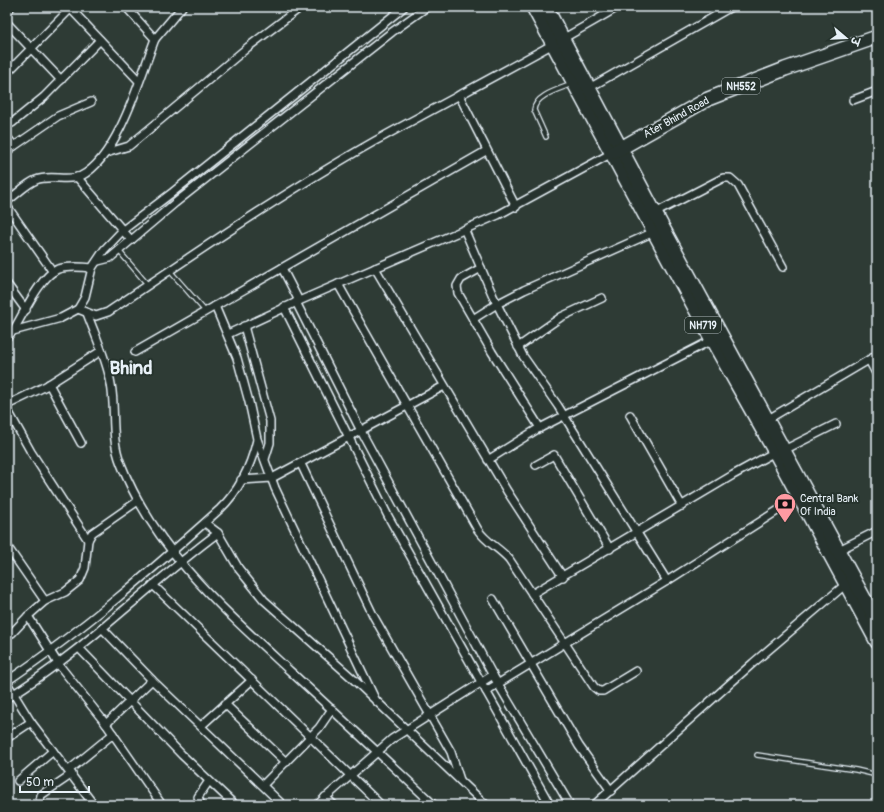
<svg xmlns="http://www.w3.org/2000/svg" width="884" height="812" viewBox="0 0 884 812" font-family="Pangolin,'Playpen Sans Deva',sans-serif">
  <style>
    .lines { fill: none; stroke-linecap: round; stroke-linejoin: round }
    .lane-casing { stroke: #e8f1f8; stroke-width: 6 }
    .street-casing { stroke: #e8f1f8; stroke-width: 10 }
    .highway-casing { stroke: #e8f1f8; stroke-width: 16 }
    .lane { stroke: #26332d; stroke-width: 3.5 }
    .street { stroke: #26332d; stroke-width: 7 }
    .highway { stroke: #26332d; stroke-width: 13 }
    .labels { text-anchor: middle; stroke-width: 4; stroke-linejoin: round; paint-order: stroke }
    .shield { fill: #26332d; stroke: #aeb8bb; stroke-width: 1 }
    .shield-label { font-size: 10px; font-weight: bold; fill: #e8f1f8 }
    .street-label { font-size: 11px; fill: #e8f1f8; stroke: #26332d }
    .poi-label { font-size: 11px; fill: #e8f1f8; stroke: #26332d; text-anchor: start }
    .town-label { font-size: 19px; font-weight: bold; fill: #e8f1f8; stroke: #26332d }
  </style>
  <rect width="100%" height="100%" fill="#2e3b35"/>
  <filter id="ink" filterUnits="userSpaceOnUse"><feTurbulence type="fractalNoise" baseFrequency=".025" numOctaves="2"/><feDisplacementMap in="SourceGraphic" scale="8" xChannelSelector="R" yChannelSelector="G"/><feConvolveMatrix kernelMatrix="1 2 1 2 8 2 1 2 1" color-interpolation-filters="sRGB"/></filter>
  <g filter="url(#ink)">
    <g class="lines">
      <g class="lane-casing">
        <g id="lane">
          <path d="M546 137 534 110C535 95 560 89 572 84"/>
          <polyline points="119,251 148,285"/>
          <polyline points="170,271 205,311"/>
          <polyline points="757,755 856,770 877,775"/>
        </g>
      </g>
      <g class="street-casing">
        <g id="street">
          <polyline points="69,7 139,81"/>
          <polyline points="126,7 155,39 182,7"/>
          <polyline points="7,11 11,7"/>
          <polyline points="7,23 61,80"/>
          <polyline points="7,73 70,9"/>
          <polyline points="589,88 731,7"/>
          <polyline points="459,95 516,207"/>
          <polyline points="853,100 877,91"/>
          <polyline points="12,123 44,97 100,40"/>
          <polyline points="7,137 14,146"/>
          <polyline points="7,151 58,116 91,102"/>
          <polyline points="106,153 129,146 248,47 301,7"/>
          <polyline points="77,177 131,240"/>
          <path d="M7 201C16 195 26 184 36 180 50 174 67 182 81 176 118 158 141 75 155 39"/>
          <polyline points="7,206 53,272"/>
          <polyline points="653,214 723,178 730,178 738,185 783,267"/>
          <polyline points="465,231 493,296 523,356 558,406 667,581"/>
          <polyline points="98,261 110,258 175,203 392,32 427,7"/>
          <polyline points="282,268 299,301"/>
          <polyline points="375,268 507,491 563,577"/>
          <polyline points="481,268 461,279 457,286 458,293 492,352 540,428"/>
          <polyline points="7,284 26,310"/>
          <path d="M338 284 478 530C487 543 498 547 509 559L594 687 599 691H603L636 671"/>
          <polyline points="296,302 361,431 491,672 570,805"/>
          <polyline points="215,306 237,358 249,402 257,439 275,488 376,701"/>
          <polyline points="284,307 388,516 550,805"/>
          <path d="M78 309 96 316 108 312C196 253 283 193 375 141 456 96 539 54 618 7"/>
          <path d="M87 313C95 335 107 360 111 384 116 411 110 437 121 464 154 549 224 610 290 671 338 715 386 760 434 805"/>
          <polyline points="473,319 497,304 524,290 656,231"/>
          <polyline points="244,326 270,421 270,443 265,459"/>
          <polyline points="13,331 61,318 78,309 85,297 92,268 104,250 123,230 173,192 404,7"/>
          <polyline points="228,334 299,301 498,215 612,153"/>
          <path d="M7 337 13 331C23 315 40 276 58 269 69 266 82 267 92 268"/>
          <polyline points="518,347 561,317 602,298"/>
          <polyline points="135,352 486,151"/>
          <polyline points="869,360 877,375"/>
          <polyline points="49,384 81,443"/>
          <polyline points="7,405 46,386 101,351"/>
          <polyline points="7,409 31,452 88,540"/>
          <polyline points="630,415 682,506"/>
          <polyline points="765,421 877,355"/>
          <polyline points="784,450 836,424"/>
          <polyline points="488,460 536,430 712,340"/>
          <polyline points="301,464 374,617 451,752 460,780"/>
          <polyline points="536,465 554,455 610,549"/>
          <polyline points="241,480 272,478 444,386"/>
          <polyline points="205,523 218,533 239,569 264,600 351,677 486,805"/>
          <polyline points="7,546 45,601"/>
          <polyline points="835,552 877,531"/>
          <polyline points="153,585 381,805"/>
          <polyline points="532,594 733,475 775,452"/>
          <polyline points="493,599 579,746 611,791"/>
          <polyline points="28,616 59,665 106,724 162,805"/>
          <polyline points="102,628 152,680 283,805"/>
          <polyline points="7,633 12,633 28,616 45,601 65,592 80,580 85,568 88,540 92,533 138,501"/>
          <polyline points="79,648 182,755 235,805"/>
          <path d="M7 681C83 630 152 570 220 509 239 491 251 465 257 440"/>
          <polyline points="7,683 31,722 94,805"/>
          <polyline points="486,691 667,581 799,497"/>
          <path d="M7 698C84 652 146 586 218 533"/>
          <polyline points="225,704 286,762"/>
          <polyline points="106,724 152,680"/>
          <polyline points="201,726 252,680"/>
          <polyline points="7,738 31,722"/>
          <polyline points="69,770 113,734"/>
          <polyline points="18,781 53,751"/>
          <polyline points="263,785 319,728 332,709"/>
          <polyline points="325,797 334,805"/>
          <polyline points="39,805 41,795 72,774"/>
          <polyline points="201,805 198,797 209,781"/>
          <polyline points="317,805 392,739 493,675"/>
          <polyline points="594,805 753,663 846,584"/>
        </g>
      </g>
      <g class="highway-casing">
        <g id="highway">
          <polyline points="533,7 712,340 775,452 877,642"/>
          <polyline points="546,7 655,213 877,622"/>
          <polyline points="614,152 708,99 785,69 877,37"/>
        </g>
      </g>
      <use href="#lane" class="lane"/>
      <use href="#street" class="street"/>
      <use href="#highway" class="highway"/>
    </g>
  </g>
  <defs>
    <g id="bank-pin" transform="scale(1.15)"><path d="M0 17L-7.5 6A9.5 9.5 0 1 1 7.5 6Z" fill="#ff9aa2" stroke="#26332d"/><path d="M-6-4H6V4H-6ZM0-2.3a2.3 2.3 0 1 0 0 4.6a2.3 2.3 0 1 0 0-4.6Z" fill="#111"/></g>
  </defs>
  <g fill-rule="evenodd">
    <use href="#bank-pin" x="785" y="504"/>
  </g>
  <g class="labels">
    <g class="shield">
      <rect x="722" y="78" width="38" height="16" rx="3"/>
      <rect x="685" y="317" width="36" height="16" rx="3"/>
    </g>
    <g class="shield-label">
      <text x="741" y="90">NH552</text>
      <text x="703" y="329">NH719</text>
    </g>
    <g class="street-label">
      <text transform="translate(676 117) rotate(-29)" y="4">Ater Bhind Road</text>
    </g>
    <g class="poi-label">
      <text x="800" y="502">Central Bank<tspan x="800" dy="13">Of India</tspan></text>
    </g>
    <g class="town-label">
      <text x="131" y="374">Bhind</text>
    </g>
  </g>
  <rect width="884" height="812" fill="none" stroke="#26332d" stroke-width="24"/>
  <rect x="12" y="12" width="860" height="788" fill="none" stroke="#e8f1f8" stroke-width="1.5" filter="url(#ink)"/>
  <g transform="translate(846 38) rotate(109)" stroke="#26332d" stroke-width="3" paint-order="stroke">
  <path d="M0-3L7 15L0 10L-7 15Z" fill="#e8f1f8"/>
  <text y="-6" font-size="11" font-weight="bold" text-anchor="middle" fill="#e8f1f8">उ</text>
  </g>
  <path d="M20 786v6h69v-6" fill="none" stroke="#e8f1f8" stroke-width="2"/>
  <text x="26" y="786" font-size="12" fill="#e8f1f8" stroke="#26332d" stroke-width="3" paint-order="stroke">50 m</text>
</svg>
